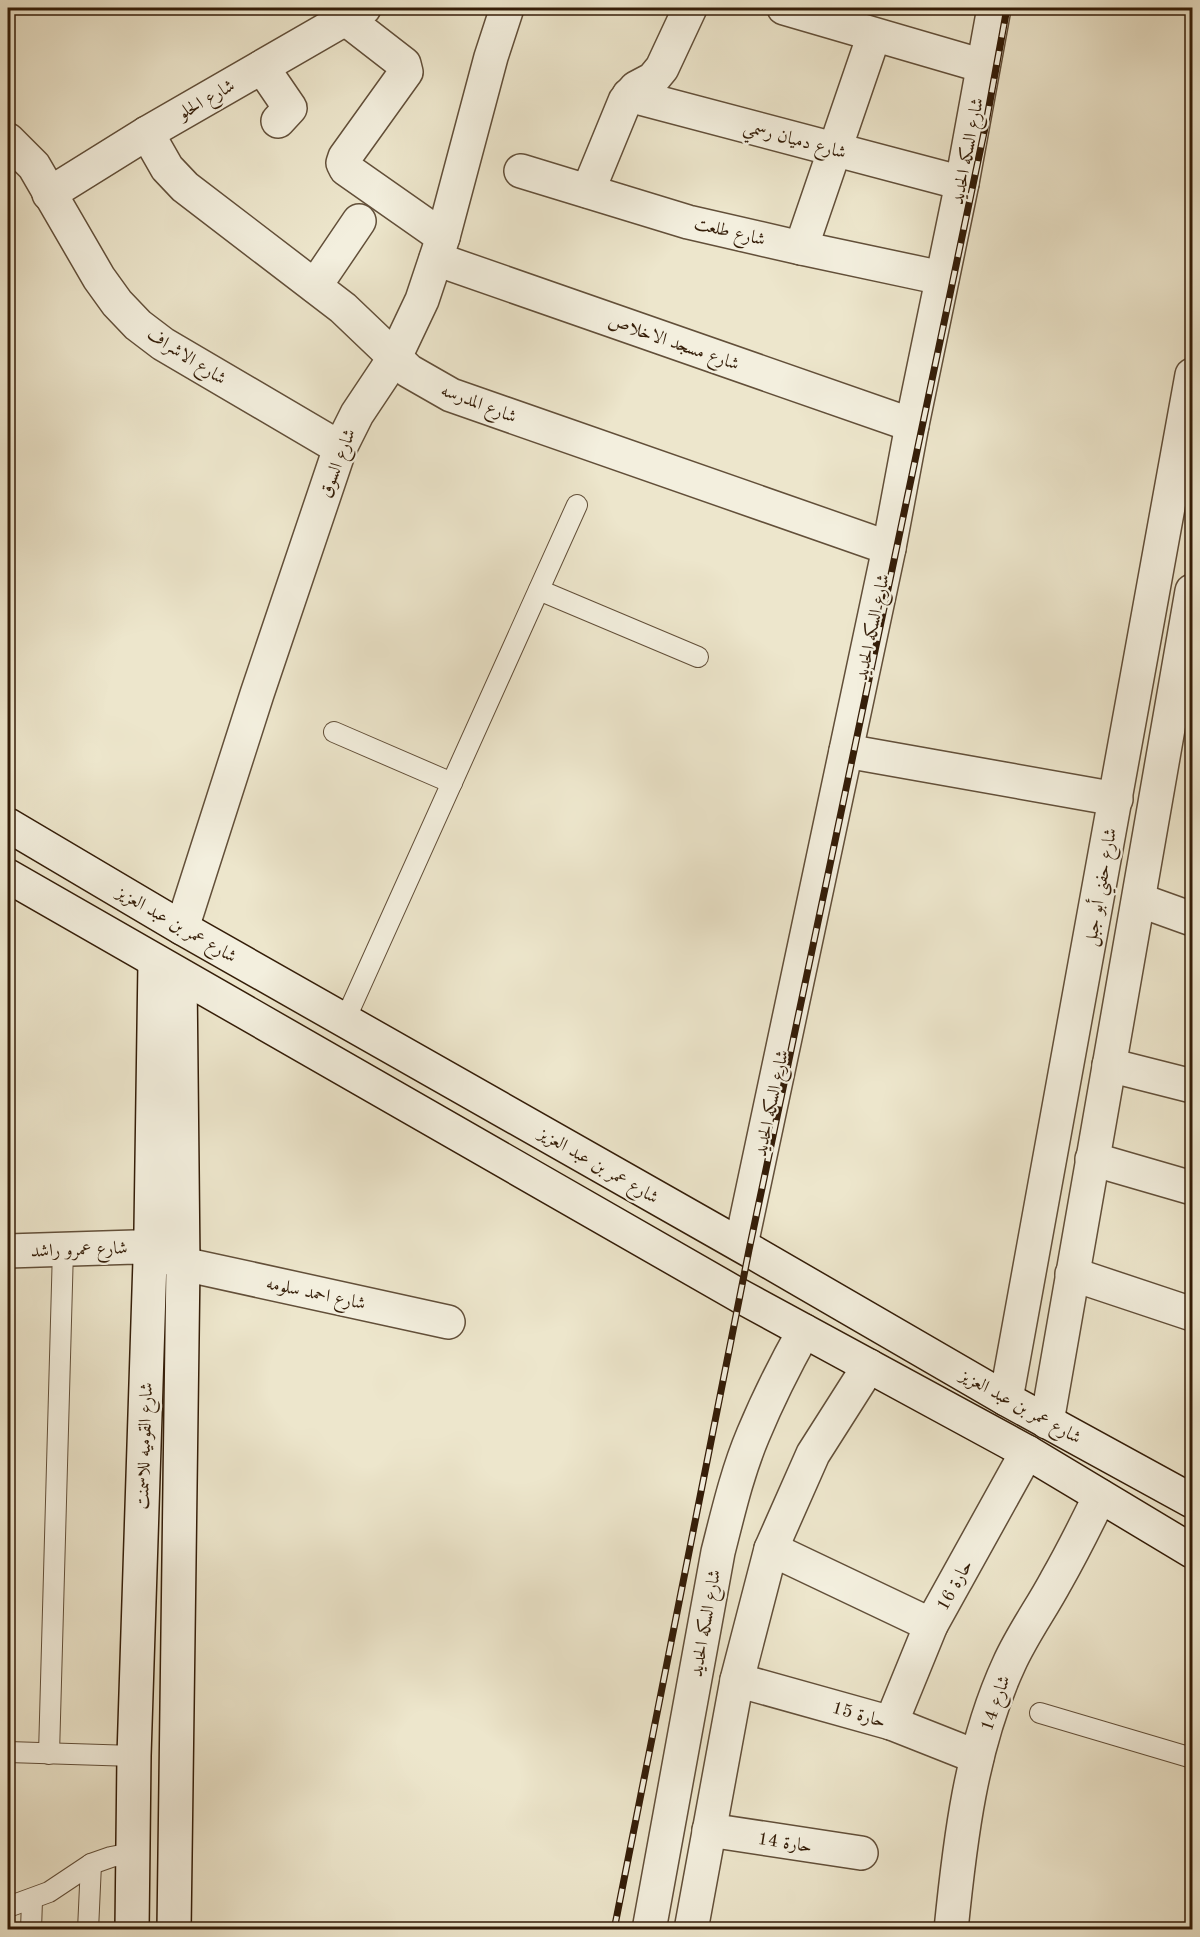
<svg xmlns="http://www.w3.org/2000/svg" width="1200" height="1937" viewBox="0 0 1200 1937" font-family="'Old Standard TT',Amiri,serif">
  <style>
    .building { fill: url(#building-back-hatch); stroke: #341d08; stroke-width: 1.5 }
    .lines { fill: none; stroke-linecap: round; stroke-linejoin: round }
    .service-casing { stroke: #624f39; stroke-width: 22 }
    .minor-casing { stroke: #624f39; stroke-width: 36 }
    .tertiary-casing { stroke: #624f39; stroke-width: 36 }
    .secondary-casing { stroke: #341d08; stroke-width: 36 }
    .service { stroke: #f3efde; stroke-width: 20 }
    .minor { stroke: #f3efde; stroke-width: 33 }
    .tertiary { stroke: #f3efde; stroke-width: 33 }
    .secondary { stroke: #f3efde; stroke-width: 33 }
    .rail-casing { stroke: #341d08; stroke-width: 7 }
    .rail { stroke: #f3efde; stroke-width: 4.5; stroke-dasharray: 14; stroke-linecap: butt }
    .labels { text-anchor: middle; stroke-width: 4.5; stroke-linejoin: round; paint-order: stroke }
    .street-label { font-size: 18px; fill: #341d08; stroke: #f3efde }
  </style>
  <defs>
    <pattern id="building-back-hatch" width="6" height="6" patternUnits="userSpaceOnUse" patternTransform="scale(1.5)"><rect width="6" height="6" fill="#d79385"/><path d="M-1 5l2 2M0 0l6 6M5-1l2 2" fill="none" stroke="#af776b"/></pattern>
  </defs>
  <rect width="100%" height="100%" fill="#ede6cc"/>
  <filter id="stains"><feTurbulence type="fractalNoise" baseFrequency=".00333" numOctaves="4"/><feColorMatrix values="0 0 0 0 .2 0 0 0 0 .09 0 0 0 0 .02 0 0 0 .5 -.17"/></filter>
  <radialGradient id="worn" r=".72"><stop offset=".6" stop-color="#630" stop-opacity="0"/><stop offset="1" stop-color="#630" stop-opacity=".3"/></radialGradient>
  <polygon class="building" points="8,1357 12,1357 11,1668 8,1668"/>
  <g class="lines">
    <g class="service-casing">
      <g id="service">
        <polyline points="539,590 698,657"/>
        <polyline points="334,732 452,783"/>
        <polyline points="345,1020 577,505"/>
        <polyline points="1040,1713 1192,1758"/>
        <polyline points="8,1752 134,1756"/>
        <polyline points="49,1754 63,1249"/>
        <polyline points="8,1907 49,1892 91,1864 111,1857 132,1853"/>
        <polyline points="31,1930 32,1900"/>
        <polyline points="88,1930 91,1864"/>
      </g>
    </g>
    <g class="minor-casing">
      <g id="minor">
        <polyline points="784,8 983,66"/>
        <polyline points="346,19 404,64 406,72 345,157 343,163 346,169 443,237"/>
        <polyline points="262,67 290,108 278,121"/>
        <polyline points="629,95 962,183"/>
        <polyline points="147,133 167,168 185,187 343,308 409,371 451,395 889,548"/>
        <polyline points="8,140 34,166 99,278 117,303 138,325 163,344 340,448"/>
        <polyline points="521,171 688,222 801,248 942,278"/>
        <polyline points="588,191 625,101 636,88 653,79 662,68 690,8"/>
        <polyline points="49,194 147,133 364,8"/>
        <polyline points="801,248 874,35"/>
        <polyline points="436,259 912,425"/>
        <polyline points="315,286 359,221"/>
        <polyline points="846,751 1116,799"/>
        <polyline points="1139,900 1192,919"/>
        <polyline points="182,928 257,694 340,448 357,414 395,357 422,300 443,237 491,57 507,8"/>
        <polyline points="1109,1065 1192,1086"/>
        <polyline points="1092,1159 1192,1188"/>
        <polyline points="741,1245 889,548 912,425 962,183 994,8"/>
        <polyline points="8,1251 135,1247 167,1256 183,1264 448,1322"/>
        <polyline points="1072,1274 1192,1314"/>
        <polyline points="771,1549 931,1625"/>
        <polyline points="737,1680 891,1723 977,1757"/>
        <polyline points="891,1723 931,1625 1027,1452"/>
        <polyline points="709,1830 861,1853"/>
        <path d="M649 1930 718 1552C728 1513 737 1473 753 1435 768 1399 785 1365 804 1331"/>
        <polyline points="691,1930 737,1680 771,1549 813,1454 869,1366"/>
        <path d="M951 1930C960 1840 971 1746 1009 1664 1022 1635 1041 1609 1056 1581 1072 1553 1086 1525 1100 1496"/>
      </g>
    </g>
    <g class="tertiary-casing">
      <g id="tertiary">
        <polyline points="1006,1399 1192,375"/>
        <polyline points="1047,1422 1192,591"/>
      </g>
    </g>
    <g class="secondary-casing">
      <g id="secondary">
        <polyline points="8,825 182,928 749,1250 1006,1399 1192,1501"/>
        <polyline points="8,876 740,1296 1027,1452 1192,1551"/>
        <polyline points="132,1930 134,1756 151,1229 155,962"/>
        <polyline points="174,1930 183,1264 180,976"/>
      </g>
    </g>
    <use href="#service" class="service"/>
    <use href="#minor" class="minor"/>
    <use href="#tertiary" class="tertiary"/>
    <use href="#secondary" class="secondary"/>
    <g class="rail-casing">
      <polyline id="rail" points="614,1930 749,1250 986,123 1007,8"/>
    </g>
    <use href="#rail" class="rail"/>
  </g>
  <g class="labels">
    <g class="street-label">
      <text transform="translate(206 99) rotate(-30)" y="6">شارع الحلو</text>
      <text transform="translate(795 139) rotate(15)" y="6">شارع دميان رسمي</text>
      <text transform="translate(967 151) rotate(-79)" y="6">شارع السكه الحديد</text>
      <text transform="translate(730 231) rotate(14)" y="6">شارع طلعت</text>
      <text transform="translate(674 342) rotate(19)" y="6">شارع مسجد الاخلاص</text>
      <text transform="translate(187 356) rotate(32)" y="6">شارع الاشراف</text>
      <text transform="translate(479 403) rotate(21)" y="6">شارع المدرسه</text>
      <text transform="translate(337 463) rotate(-69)" y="6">شارع السوق</text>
      <text transform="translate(872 627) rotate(-78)" y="6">شارع السكه الحديد</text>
      <text transform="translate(1100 887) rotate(-80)" y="6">شارع حفني أبو جبل</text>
      <text transform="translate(177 924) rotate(30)" y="6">شارع عمر بن عبد العزيز</text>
      <text transform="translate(771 1103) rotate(-78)" y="6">شارع السكه الحديد</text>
      <text transform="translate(599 1165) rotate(30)" y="6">شارع عمر بن عبد العزيز</text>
      <text transform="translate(79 1249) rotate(-2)" y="6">شارع عمرو راشد</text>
      <text transform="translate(316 1293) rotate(12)" y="6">شارع احمد سلومه</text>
      <text transform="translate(1021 1406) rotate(29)" y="6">شارع عمر بن عبد العزيز</text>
      <text transform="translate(144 1446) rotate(-88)" y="6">شارع القوميه للاسمنت</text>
      <text transform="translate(954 1585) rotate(-61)" y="6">حارة 16</text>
      <text transform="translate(705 1623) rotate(-80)" y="6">شارع السكه الحديد</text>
      <text transform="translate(995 1703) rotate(-71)" y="6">شارع 14</text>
      <text transform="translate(859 1714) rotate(16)" y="6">حارة 15</text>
      <text transform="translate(785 1842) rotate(9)" y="6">حارة 14</text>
    </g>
  </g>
  <rect width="1200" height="1937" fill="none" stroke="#ede6cc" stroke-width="30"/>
  <rect x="9" y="9" width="1182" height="1919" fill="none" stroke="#341d08" stroke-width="3"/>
  <rect x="15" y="15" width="1170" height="1907" fill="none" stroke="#341d08" stroke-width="1.5"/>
  <rect width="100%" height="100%" filter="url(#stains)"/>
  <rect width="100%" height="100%" fill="url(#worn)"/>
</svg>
